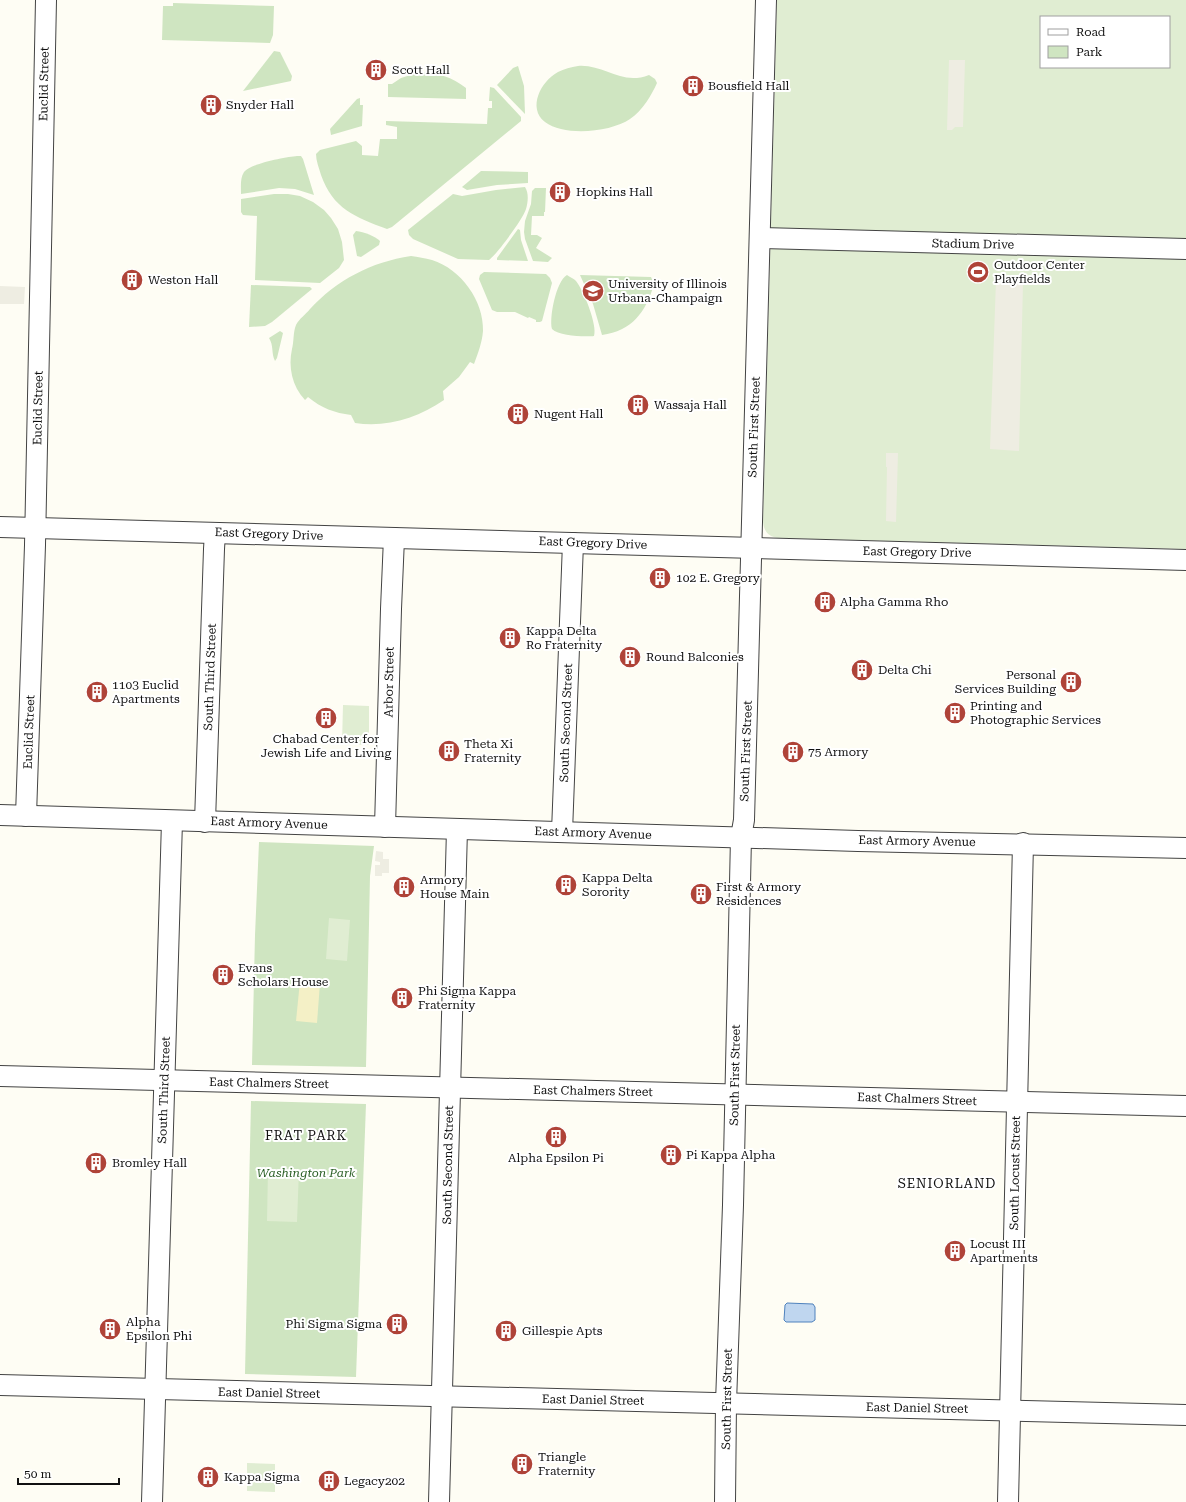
<svg xmlns="http://www.w3.org/2000/svg" width="1186" height="1502" viewBox="0 0 1186 1502" font-family="'Roboto Serif',serif">
  <style>
    .green { fill: #cfe5c1 }
    .sand { fill: #f4f0c6 }
    .pitch { fill: #e0edd2; fill-rule: evenodd }
    .plaza { fill: #eeede2 }
    .water { fill: #bfd6ef; stroke: #4f82bd }
    .lines { fill: none; stroke-linecap: round; stroke-linejoin: round }
    .minor-casing { stroke: #434343; stroke-width: 22 }
    .minor { stroke: #fff; stroke-width: 20 }
    .labels { text-anchor: middle; stroke-width: 4; stroke-linejoin: round; paint-order: stroke }
    .poi-label { font-size: 12px; fill: #101010; stroke: #fff; text-anchor: start }
    .street-label { font-size: 12px; fill: #101010; stroke: #fff }
    .park-label { font-size: 12px; font-style: italic; fill: #2c6027; stroke: #fff }
    .neighbourhood-label { font-size: 13px; letter-spacing: 1px; fill: #101010; stroke: #fff }
  </style>
  <rect width="100%" height="100%" fill="#fefdf4"/>
  <g class="green">
    <polygon points="173,3 274,6 273,35 270,43 162,40 163,6 173,6"/>
    <polygon points="274,51 280,52 292,76 291,81 243,91"/>
    <polygon points="518,66 524,86 525,114 497,85 513,68"/>
    <path d="M578 66C604 64 621 86 649 75L655 79 657 83C651 96 643 110 630 119 611 132 565 137 545 122 527 108 541 81 558 72 564 69 571 67 578 66Z"/>
    <path d="M420 72C438 73 452 77 466 88V99L388 97V84H392L401 78Z"/>
    <path d="M490 87 494 88 521 117V121L392 227 387 229C355 217 333 209 321 175 319 168 316 161 316 154L320 150 356 141 362 146V155L378 156 380 139H397V127L386 125V121L487 124 488 108H492V101H489Z"/>
    <polygon points="360,98 360,105 363,105 362,126 331,135 330,129 357,99"/>
    <path d="M297 156H301L303 159 314 195 295 189 279 188 241 194C241 187 240 178 244 172 252 163 286 157 297 156Z"/>
    <polygon points="481,171 528,172 528,183 497,185 467,190 462,187"/>
    <path d="M525 187C529 193 528 202 526 209 523 219 497 254 489 260L458 259 413 239 409 235 408 230 453 194 462 196 496 190Z"/>
    <polygon points="535,188 546,188 545,212 544,212 544,216 532,216 531,235 537,235 542,238 536,248 552,258 548,262 533,261 525,239 524,232 525,221 531,204 532,191"/>
    <polygon points="274,194 288,194 300,196 313,202 324,210 331,218 338,229 342,242 344,260 339,268 320,283 255,280 257,216 243,215 241,212 241,199"/>
    <polygon points="518,229 520,230 521,240 528,261 497,260 497,258"/>
    <path d="M356 231C364 232 375 236 380 241L379 245 361 257 357 256 353 235Z"/>
    <path d="M411 256C418 257 425 258 432 260 461 269 484 301 483 331 482 343 478 353 474 364L470 362 459 377 443 391 444 400C418 418 386 428 355 423L351 415C335 413 321 408 308 397L305 400C292 386 288 367 292 349 294 342 293 332 296 325 299 319 306 314 310 309 337 280 371 262 411 256Z"/>
    <polygon points="484,272 546,274 550,278 552,283 542,321 540,322 536,322 536,320 529,317 528,318 515,312 497,312 492,310 479,279 480,275"/>
    <path d="M567 275C569 277 573 278 575 280 583 288 598 326 594 336 584 337 559 336 552 329 549 318 556 281 567 275Z"/>
    <path d="M580 275 651 277 654 284C646 312 632 331 602 335L593 304Z"/>
    <polygon points="251,285 310,287 312,289 272,322 265,326 249,327"/>
    <path d="M280 331 283 333 277 358 275 361C271 353 274 346 269 338Z"/>
    <polygon points="259,842 374,846 370,876 366,1067 252,1065 255,935"/>
    <polygon points="251,1101 366,1104 356,1377 245,1374"/>
  </g>
  <polygon class="sand" points="300,981 320,983 317,1023 296,1021"/>
  <g class="pitch">
    <path d="M777 0H1186V549L777 538C768 536 764 531 763 522ZM1041 17H1169V67H1041Z"/>
    <polygon points="343,705 369,706 369,745 342,744"/>
    <polygon points="329,918 350,920 347,961 326,959"/>
    <polygon points="268,1169 299,1170 297,1222 267,1221"/>
    <polygon points="247,1463 275,1464 275,1492 247,1491"/>
  </g>
  <g class="plaza">
    <polygon points="949,60 965,60 963,127 955,127 952,130 947,130"/>
    <polygon points="996,281 1023,282 1019,451 990,449"/>
    <polygon points="0,286 25,287 24,304 0,304"/>
    <polygon points="886,453 898,453 896,522 886,521 887,467 886,467"/>
    <polygon points="376,851 383,852 383,859 389,859 389,873 382,873 382,876 375,876 375,865 380,865 380,862 375,861"/>
  </g>
  <polygon class="water" points="787,1303 813,1304 815,1307 815,1320 812,1322 786,1322 784,1320 785,1305"/>
  <g class="lines">
    <g class="minor-casing">
      <g id="minor">
        <polyline points="760,238 1186,249"/>
        <polyline points="0,527 1186,560"/>
        <polyline points="0,815 858,841 1186,848"/>
        <polyline points="26,816 35,545 46,0"/>
        <polyline points="205,822 214,549 215,533"/>
        <polyline points="385,827 391,609 394,538"/>
        <polyline points="562,832 573,543"/>
        <polyline points="0,1076 1186,1106"/>
        <polyline points="0,1385 1186,1415"/>
        <polyline points="152,1502 172,821"/>
        <polyline points="439,1502 457,829"/>
        <polyline points="725,1502 726,1403 733,1205 741,837 744,820 766,0"/>
        <polyline points="1008,1502 1023,843"/>
      </g>
    </g>
    <use href="#minor" class="minor"/>
  </g>
  <defs>
    <g id="building-disc" transform="scale(1.15)"><circle r="9.5" fill="#af4338" stroke="#fff"/><path d="M-4-6H4V6H1V3H-1V6H-4ZM-2.5-4.3h1.7v1.8h-1.7ZM.8-4.3h1.7v1.8H.8ZM-2.5-1h1.7V.8h-1.7ZM.8-1h1.7V.8H.8Z" fill="#fff"/></g>
    <g id="stadium-disc" transform="scale(1.15)"><circle r="9.5" fill="#af4338" stroke="#fff"/><path d="M0-5a6.5 5 0 1 0 0 10a6.5 5 0 1 0 0-10ZM-3.5-1.8h7v3.6h-7Z" fill="#fff"/></g>
    <g id="university-disc" transform="scale(1.15)"><circle r="9.5" fill="#af4338" stroke="#fff"/><path d="M0-5L7-2L0 1L-7-2ZM-4 1L0 2.5L4 1V4Q0 6-4 4Z" fill="#fff"/></g>
  </defs>
  <g fill-rule="evenodd">
    <use href="#building-disc" x="376" y="70"/>
    <use href="#building-disc" x="693" y="86"/>
    <use href="#building-disc" x="211" y="105"/>
    <use href="#building-disc" x="560" y="192"/>
    <use href="#stadium-disc" x="978" y="272"/>
    <use href="#building-disc" x="132" y="280"/>
    <use href="#university-disc" x="593" y="291"/>
    <use href="#building-disc" x="638" y="405"/>
    <use href="#building-disc" x="518" y="414"/>
    <use href="#building-disc" x="660" y="578"/>
    <use href="#building-disc" x="825" y="602"/>
    <use href="#building-disc" x="510" y="638"/>
    <use href="#building-disc" x="630" y="657"/>
    <use href="#building-disc" x="862" y="670"/>
    <use href="#building-disc" x="1071" y="682"/>
    <use href="#building-disc" x="97" y="692"/>
    <use href="#building-disc" x="955" y="713"/>
    <use href="#building-disc" x="326" y="718"/>
    <use href="#building-disc" x="449" y="751"/>
    <use href="#building-disc" x="793" y="752"/>
    <use href="#building-disc" x="566" y="885"/>
    <use href="#building-disc" x="404" y="887"/>
    <use href="#building-disc" x="701" y="894"/>
    <use href="#building-disc" x="223" y="975"/>
    <use href="#building-disc" x="402" y="998"/>
    <use href="#building-disc" x="556" y="1137"/>
    <use href="#building-disc" x="671" y="1155"/>
    <use href="#building-disc" x="96" y="1163"/>
    <use href="#building-disc" x="955" y="1251"/>
    <use href="#building-disc" x="397" y="1324"/>
    <use href="#building-disc" x="110" y="1329"/>
    <use href="#building-disc" x="506" y="1331"/>
    <use href="#building-disc" x="522" y="1464"/>
    <use href="#building-disc" x="208" y="1477"/>
    <use href="#building-disc" x="329" y="1481"/>
  </g>
  <g class="labels">
    <g class="poi-label">
      <text x="392" y="74">Scott Hall</text>
      <text x="708" y="90">Bousfield Hall</text>
      <text x="226" y="109">Snyder Hall</text>
      <text x="576" y="196">Hopkins Hall</text>
      <text x="994" y="269">Outdoor Center<tspan x="994" dy="14">Playfields</tspan></text>
      <text x="148" y="284">Weston Hall</text>
      <text x="608" y="288">University of Illinois<tspan x="608" dy="14">Urbana-Champaign</tspan></text>
      <text x="654" y="409">Wassaja Hall</text>
      <text x="534" y="418">Nugent Hall</text>
      <text x="676" y="582">102 E. Gregory</text>
      <text x="840" y="606">Alpha Gamma Rho</text>
      <text x="526" y="635">Kappa Delta<tspan x="526" dy="14">Ro Fraternity</tspan></text>
      <text x="646" y="661">Round Balconies</text>
      <text x="878" y="674">Delta Chi</text>
      <text x="1056" y="679" text-anchor="end">Personal<tspan x="1056" dy="14">Services Building</tspan></text>
      <text x="112" y="689">1103 Euclid<tspan x="112" dy="14">Apartments</tspan></text>
      <text x="970" y="710">Printing and<tspan x="970" dy="14">Photographic Services</tspan></text>
      <text x="326" y="743" text-anchor="middle">Chabad Center for<tspan x="326" dy="14">Jewish Life and Living</tspan></text>
      <text x="464" y="748">Theta Xi<tspan x="464" dy="14">Fraternity</tspan></text>
      <text x="808" y="756">75 Armory</text>
      <text x="582" y="882">Kappa Delta<tspan x="582" dy="14">Sorority</tspan></text>
      <text x="420" y="884">Armory<tspan x="420" dy="14">House Main</tspan></text>
      <text x="716" y="891">First &amp; Armory<tspan x="716" dy="14">Residences</tspan></text>
      <text x="238" y="972">Evans<tspan x="238" dy="14">Scholars House</tspan></text>
      <text x="418" y="995">Phi Sigma Kappa<tspan x="418" dy="14">Fraternity</tspan></text>
      <text x="686" y="1159">Pi Kappa Alpha</text>
      <text x="556" y="1162" text-anchor="middle">Alpha Epsilon Pi</text>
      <text x="112" y="1167">Bromley Hall</text>
      <text x="970" y="1248">Locust III<tspan x="970" dy="14">Apartments</tspan></text>
      <text x="126" y="1326">Alpha<tspan x="126" dy="14">Epsilon Phi</tspan></text>
      <text x="382" y="1328" text-anchor="end">Phi Sigma Sigma</text>
      <text x="522" y="1335">Gillespie Apts</text>
      <text x="538" y="1461">Triangle<tspan x="538" dy="14">Fraternity</tspan></text>
      <text x="224" y="1481">Kappa Sigma</text>
      <text x="344" y="1485">Legacy202</text>
    </g>
    <g class="street-label">
      <text transform="translate(44 84) rotate(-89)" y="4">Euclid Street</text>
      <text transform="translate(973 244) rotate(1)" y="4">Stadium Drive</text>
      <text transform="translate(38 408) rotate(-89)" y="4">Euclid Street</text>
      <text transform="translate(754 427) rotate(-88)" y="4">South First Street</text>
      <text transform="translate(269 534) rotate(2)" y="4">East Gregory Drive</text>
      <text transform="translate(593 543) rotate(2)" y="4">East Gregory Drive</text>
      <text transform="translate(917 552) rotate(1)" y="4">East Gregory Drive</text>
      <text transform="translate(210 677) rotate(-88)" y="4">South Third Street</text>
      <text transform="translate(389 682) rotate(-89)" y="4">Arbor Street</text>
      <text transform="translate(566 723) rotate(-88)" y="4">South Second Street</text>
      <text transform="translate(29 732) rotate(-88)" y="4">Euclid Street</text>
      <text transform="translate(746 751) rotate(-88)" y="4">South First Street</text>
      <text transform="translate(269 823) rotate(2)" y="4">East Armory Avenue</text>
      <text transform="translate(593 833) rotate(2)" y="4">East Armory Avenue</text>
      <text transform="translate(917 841) rotate(1)" y="4">East Armory Avenue</text>
      <text transform="translate(735 1075) rotate(-89)" y="4">South First Street</text>
      <text transform="translate(269 1083) rotate(1)" y="4">East Chalmers Street</text>
      <text transform="translate(164 1090) rotate(-88)" y="4">South Third Street</text>
      <text transform="translate(593 1091) rotate(1)" y="4">East Chalmers Street</text>
      <text transform="translate(917 1099) rotate(2)" y="4">East Chalmers Street</text>
      <text transform="translate(448 1165) rotate(-89)" y="4">South Second Street</text>
      <text transform="translate(1015 1173) rotate(-89)" y="4">South Locust Street</text>
      <text transform="translate(269 1393) rotate(1)" y="4">East Daniel Street</text>
      <text transform="translate(727 1399) rotate(-89)" y="4">South First Street</text>
      <text transform="translate(593 1400) rotate(1)" y="4">East Daniel Street</text>
      <text transform="translate(917 1408) rotate(1)" y="4">East Daniel Street</text>
    </g>
    <g class="park-label">
      <text x="306" y="1177">Washington Park</text>
    </g>
    <g class="neighbourhood-label">
      <text x="306" y="1140">FRAT PARK</text>
      <text x="947" y="1188">SENIORLAND</text>
    </g>
  </g>
  <rect x="1040" y="16" width="130" height="52" fill="#ffffff" stroke="#9f9f9f"/>
  <rect x="1048" y="29" width="20" height="6" fill="#ffffff" stroke="#9f9f9f"/>
  <text x="1076" y="36" font-size="12" fill="#101010">Road</text>
  <rect x="1048" y="46" width="20" height="12" fill="#cfe5c1" stroke="#9f9f9f"/>
  <text x="1076" y="56" font-size="12" fill="#101010">Park</text>
  <path d="M18 1478v6h101v-6" fill="none" stroke="#101010" stroke-width="2"/>
  <text x="24" y="1478" font-size="12" fill="#101010" stroke="#ffffff" stroke-width="3" paint-order="stroke">50 m</text>
</svg>
